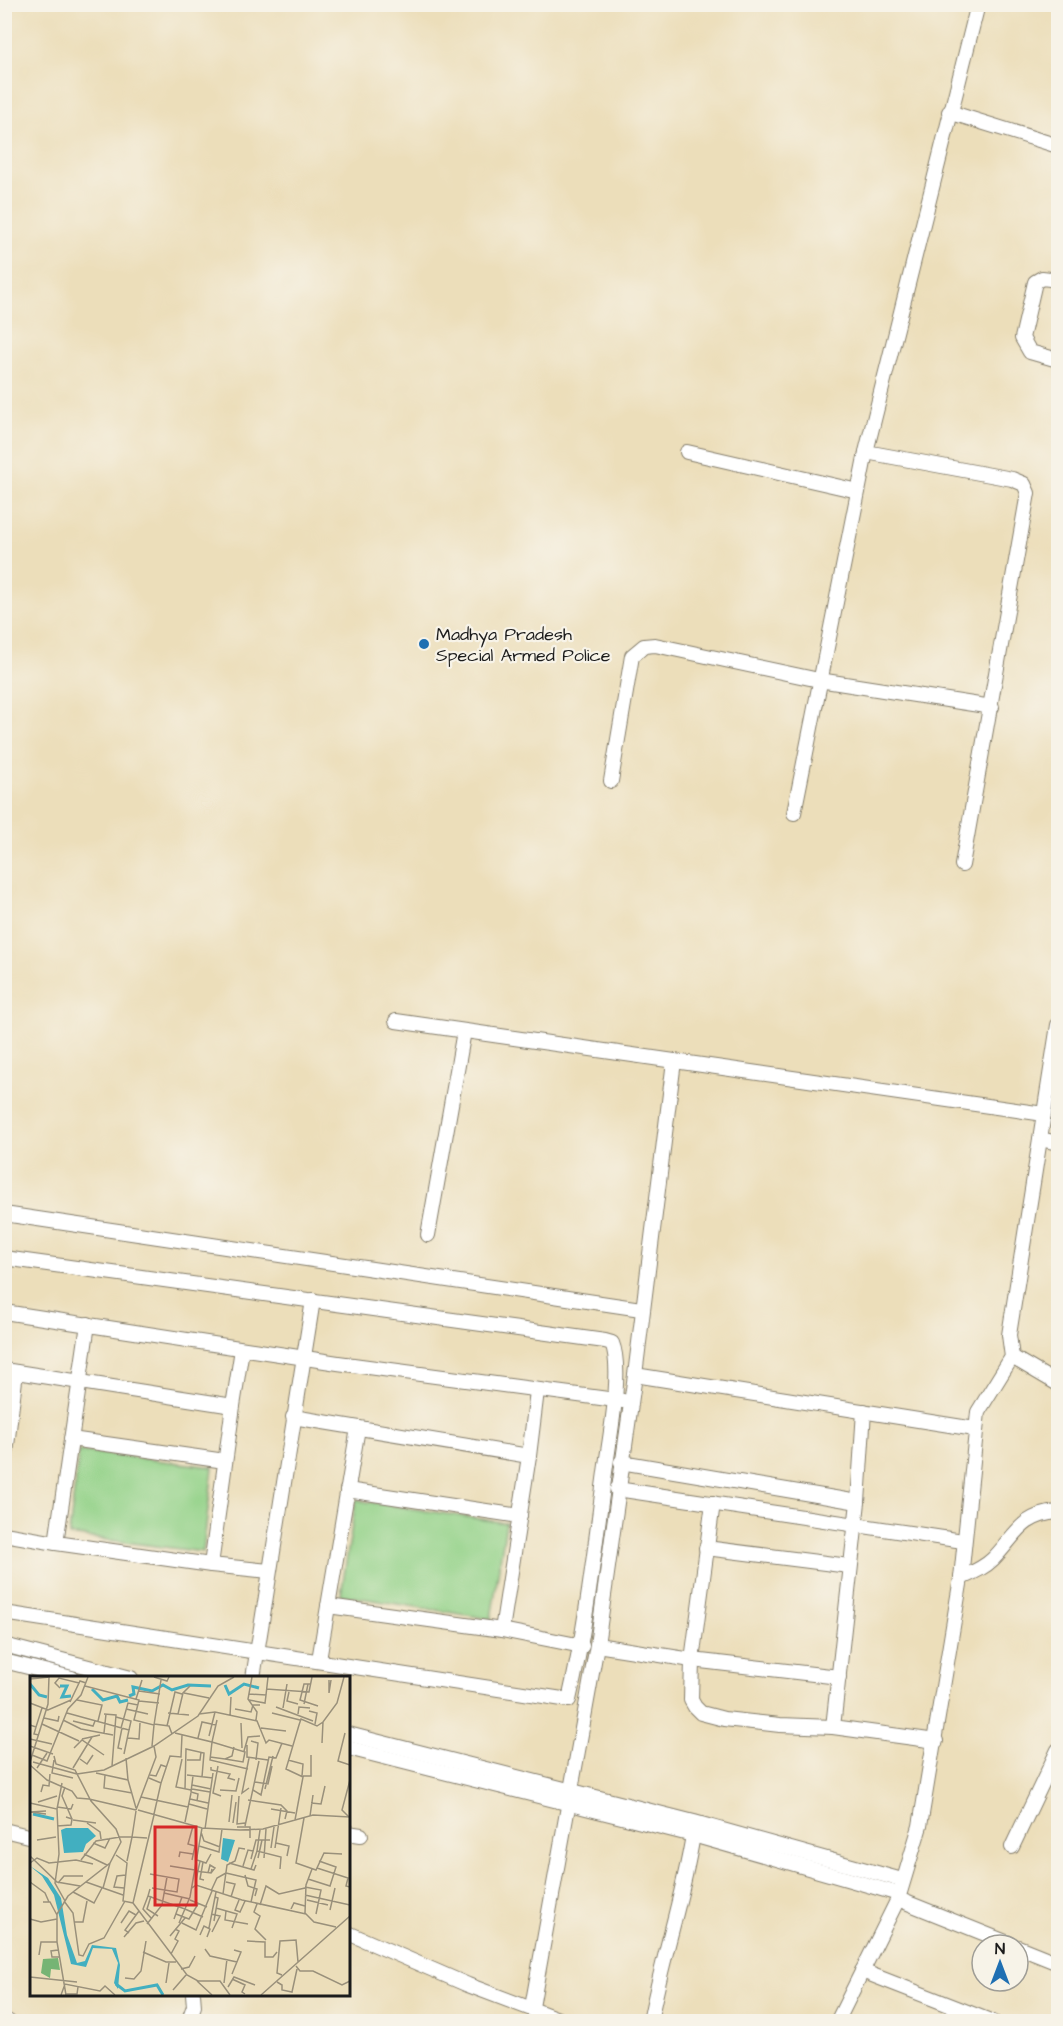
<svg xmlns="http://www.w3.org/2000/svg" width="1063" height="2026" viewBox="0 0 1063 2026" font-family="'Architects Daughter',sans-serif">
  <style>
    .green { fill: #93d288; stroke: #587752; stroke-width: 1.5 }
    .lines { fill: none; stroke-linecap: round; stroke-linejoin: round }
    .street-casing { stroke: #847d6b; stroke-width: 16 }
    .street { stroke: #fff; stroke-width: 14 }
    .poi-dot { fill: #1f6fb2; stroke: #f7f3e8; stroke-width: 2 }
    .labels { text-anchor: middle; stroke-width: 4.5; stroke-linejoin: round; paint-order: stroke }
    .poi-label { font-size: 18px; fill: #1c1c1c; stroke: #f7f3e8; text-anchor: start }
    .inset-river { fill: none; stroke: #42afc0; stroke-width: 3 }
    .inset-road { fill: none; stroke: #99907b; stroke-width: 1.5 }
    .view { fill: #d62828; fill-opacity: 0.15; stroke: #d62828; stroke-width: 3 }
    .inset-edge { fill: none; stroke: #1c1c1c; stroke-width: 3 }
  </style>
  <rect width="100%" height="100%" fill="#f7f3e8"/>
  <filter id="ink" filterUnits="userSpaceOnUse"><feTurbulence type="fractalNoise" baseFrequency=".0167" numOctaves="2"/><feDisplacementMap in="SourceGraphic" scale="12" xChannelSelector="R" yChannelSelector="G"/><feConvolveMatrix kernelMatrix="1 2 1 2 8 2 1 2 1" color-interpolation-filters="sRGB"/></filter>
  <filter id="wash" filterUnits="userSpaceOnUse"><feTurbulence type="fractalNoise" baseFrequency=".008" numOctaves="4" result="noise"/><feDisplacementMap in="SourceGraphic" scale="24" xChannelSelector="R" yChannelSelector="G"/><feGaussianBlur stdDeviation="1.35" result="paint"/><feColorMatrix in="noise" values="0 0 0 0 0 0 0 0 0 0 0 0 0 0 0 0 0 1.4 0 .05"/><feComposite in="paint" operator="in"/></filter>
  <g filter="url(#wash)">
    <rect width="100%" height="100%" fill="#ecdeba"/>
    <g class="green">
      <polygon points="79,1451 213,1467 203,1552 69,1535"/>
      <polygon points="356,1500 506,1523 491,1619 341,1595"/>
    </g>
  </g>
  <g filter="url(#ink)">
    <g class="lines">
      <g class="street-casing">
        <g id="street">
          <polyline points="949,112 1058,146"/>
          <polyline points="1058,280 1042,278 1035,282 1022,338 1030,352 1058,360"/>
          <polyline points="687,452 858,491"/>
          <polyline points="611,781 632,656 644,646 655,645 819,680 992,707"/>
          <polyline points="794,813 866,452"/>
          <polyline points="962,865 1028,493 1024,484 1012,479 866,452 978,4"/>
          <polyline points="396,1021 1044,1114"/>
          <polyline points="1040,1139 1058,1143"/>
          <polyline points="4,1214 641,1309"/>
          <polyline points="428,1235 464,1031"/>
          <path d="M4 1258 605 1341 612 1343C623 1369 610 1436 606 1465 595 1544 587 1623 569 1700L4 1613"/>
          <polyline points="4,1312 338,1363 623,1401"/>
          <polyline points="1012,1357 1058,1384"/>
          <polyline points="4,1370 233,1406 211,1565 269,1571"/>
          <polyline points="635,1375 975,1429"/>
          <polyline points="233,1406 242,1349"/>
          <polyline points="864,1411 858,1502 833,1727 936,1741"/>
          <polyline points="293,1417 529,1456 502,1630 582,1646"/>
          <polyline points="71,1439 225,1461"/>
          <polyline points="529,1456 537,1391"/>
          <polyline points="621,1462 858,1502"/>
          <polyline points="4,1470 16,1372"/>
          <polyline points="617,1489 963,1541"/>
          <polyline points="347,1490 520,1516"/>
          <polyline points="713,1503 692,1660 691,1700 695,1707 701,1713 724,1719 780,1725 833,1727"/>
          <polyline points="4,1534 56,1543 88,1324"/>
          <polyline points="56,1543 211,1565"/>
          <polyline points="706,1548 849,1566"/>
          <path d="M961 1578C972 1573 984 1568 993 1559 1016 1536 1020 1515 1058 1512"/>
          <polyline points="328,1606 502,1630"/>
          <polyline points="4,1645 131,1678"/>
          <polyline points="597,1645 692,1660 839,1677"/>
          <polyline points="319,1660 358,1428"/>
          <polyline points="4,1661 72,1678"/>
          <polyline points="253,1678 313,1300"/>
          <polyline points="348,1734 694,1822 902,1880"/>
          <polyline points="348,1748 693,1835 899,1894"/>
          <polyline points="4,1830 32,1837"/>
          <polyline points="348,1833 361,1835"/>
          <polyline points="1012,1847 1058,1750"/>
          <polyline points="898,1899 1013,1945"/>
          <polyline points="348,1933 468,1985 566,2022"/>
          <polyline points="1018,1947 1058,1963"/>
          <polyline points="862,1971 993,2022"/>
          <polyline points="532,2007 597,1645 635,1375 674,1061"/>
          <polyline points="4,2019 9,2022"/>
          <polyline points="188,2022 194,2006 193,1994"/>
          <path d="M650 2022C662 1958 683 1898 693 1835"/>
          <polyline points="837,2022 898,1899 920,1826 961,1578 978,1412 1012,1357 1009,1335 1058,1025"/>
        </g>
      </g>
      <use href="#street" class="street"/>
    </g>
  </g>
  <circle class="poi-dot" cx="424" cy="644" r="6"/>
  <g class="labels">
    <g class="poi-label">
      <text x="436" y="640">Madhya Pradesh<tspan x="436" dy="21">Special Armed Police</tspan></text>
    </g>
  </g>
  <g transform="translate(30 1676)">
    <rect width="320" height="320" fill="#ecdeba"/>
    <path d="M28 282 30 294 21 293 20 302 11 297 13 283Z" fill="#76b474"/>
    <path d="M36 152H58L66 160 56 168 53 176 34 177 31 154ZM193 162 205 164 198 186 191 183ZM0 190 18 202 31 222 37 259 47 287 55 285 62 269 86 272 90 289 88 313 84 307 88 287 82 273 63 272 56 291 41 288 24 219 12 200Z" fill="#42afc0"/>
    <path class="inset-river" d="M0 8 9 19 17 21M195 9 199 18 214 8 229 12M30 10H37L32 21 41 20M62 13 73 24 87 20 90 26 98 24M99 20 104 18 103 11 122 15 133 9 142 14 158 9 181 10M3 138 24 143M86 308 95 315 127 309 133 319"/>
    <path class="inset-road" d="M124 1 137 5 139 1M222 1 218 23 227 36 226 44M0 3 20 1M299 4V17L301 4M280 8H274L270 24 288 30M55 10 109 24 104 44 124 49 122 70M30 12 25 7 29 2 49 7M236 13 279 16 282 1M109 15 130 18M259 16 257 25 268 28M154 17 179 22M219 18 236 19 238 1M106 23 112 4M47 24 72 29 68 45M219 24 235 27 236 19M109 25 129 27M40 26 50 5 56 7M0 27 18 34 41 24M274 28 278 8M246 31 283 45M253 32 257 8M96 33 118 38M205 33 221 36 223 29H230M279 35 287 37 285 48M37 37 99 54 94 78M138 37 159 39M242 37 270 44M74 38 86 39 82 90M148 38 153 17 160 10M169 38 185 36 227 45 236 67 239 64 262 70M268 38 269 31 280 32M200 40 201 21M86 41 101 45 99 54M14 42 28 45 29 40M33 44 51 53 83 59M43 45 63 50 65 45M211 47 212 72M12 48 49 65M124 48 139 50 142 58M0 49 6 51 4 58 9 59M124 49 131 4M137 50 145 16 152 18M6 51 12 32M91 52 98 27 108 29M92 52 88 72 92 73M231 52 256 55M74 57 76 38M145 57 182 66 187 44M315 57 308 85 320 89M179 60 185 36M98 62 109 63 110 47M168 62 172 46 186 49M0 63 22 68M52 63 70 59M221 65 228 67 226 84M292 67 293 46M217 69V81L238 84M0 70 23 78M44 72 52 64 74 79M214 75 218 61 230 60M2 79 17 85 38 33 51 19 58 1M24 80 26 88 45 94 61 125 86 153 91 166 80 187 38 220 27 238V266L36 319M180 81 195 83 202 80 204 71M96 82 98 104M50 83 57 88 63 79M152 83 146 111 161 114M195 83 213 86 215 76 182 66 180 84 218 93M24 84 22 97 43 102M157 84H170L171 76M258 84 273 88 272 100M0 86 18 28 19 1M3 86 47 98M0 89 17 104 42 115 47 122 59 123M188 90 183 117 191 120M181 91V94L200 98 198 102 205 104M7 92 17 77M43 92 62 61M66 97 98 104 106 132M47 98 74 94 124 70 168 40 188 10 204 1M75 99 74 112 102 117M120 99 126 100 131 89 137 91M157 99 183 102M163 100 161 116 168 118 167 125M273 100H281V79M119 102 131 107 124 138M225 106 238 108 242 90M131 107 140 80 151 81 152 59M162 109 181 113M35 111 32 120 42 143M219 112 212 117 219 82M155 113 156 73 174 77 172 101M162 113 180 116M235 113 243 80M190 114 206 115 209 102M223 114 231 119 239 81 246 82 252 67M11 116 13 109 19 110 20 98M209 120 207 148 215 147M111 121 158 131M59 123 106 134M160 123 178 127M218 124 251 129 257 135 255 143M8 126 27 120M0 127 27 133 29 178 25 207 35 225M281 127 291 128 295 110M159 128 177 133M27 131 41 133 43 128M27 133 32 107M241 133 265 137M106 134 126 81 124 70M108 134 172 152 210 154 233 153 283 139 320 141M16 138 0 136 16 135M280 140 283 119M319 141 312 134 320 104M274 142 266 187 286 194 294 177 312 178M43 144 66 147M265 144 273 101 256 93 269 49 271 43 287 50 293 46 307 27 314 1M155 146 161 117M199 146 202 119M57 147 70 156 71 163M203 147 206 126M27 150 41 149 42 143 36 141M215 150 229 85M207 151H220V162M175 153 183 97M230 154 227 175 251 181 250 193M171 156 174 165 190 171M90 161H102L106 135M7 164 26 161M63 167 75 172 80 162M246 167 259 170 257 180M169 170 189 176 192 153M241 172 244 151M245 172 251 132M54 178 77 189M86 179 97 187 93 225 103 227 157 299 168 305H190L200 319M0 180 27 206 50 210M149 181 150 176 163 178M228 182 232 164M234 182 236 153M221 183 226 164H240M51 184 66 165 90 161M162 184 165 170 158 168 163 150M167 184 176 187 181 178M97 185 102 161 117 162M173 186 170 203 174 204M0 187 7 182 19 187 46 184 63 188M199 187 224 194 226 189M140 190 165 194M213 190 218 174 223 175M287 192 318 202 316 210 320 211M221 193 227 175M282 193 276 209 275 237 284 246 306 251M165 195 181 197 182 193M178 197 180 189 185 192 181 197M196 197 226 204 221 226M120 198 149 203 147 216 122 212M215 199 218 210 227 213 225 220M278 203 300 210 306 191 289 185M166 204 170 185M0 206 15 217 19 226M56 206 93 219M196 206 205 208 201 221M28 207 34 200H53M275 211 291 214 286 238M73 212 80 187M94 212 84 211 87 200 96 199M162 212 166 209 212 224 276 238M120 213 118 220 155 233M181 215 187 202 196 197M43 216 64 227 72 212M134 217 160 223M193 218 197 189 205 185 209 172 215 173M275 219 320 229M118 220 113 233 122 243M121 220 117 233 128 240M160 224 177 231M209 224 205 234 210 236 215 225M277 224 298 229M34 225 43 237 49 279 53 280 59 268 74 262 95 225M13 226H20L27 239M103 227 124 139M227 228 224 236 230 240 225 253 236 264M230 229 236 210 249 218 275 212M186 232 207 238 202 252M155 233 173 241M261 233 264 227 275 230M300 234 305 212M196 235 195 244 218 248M146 238 159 243 168 228M181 238 190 240 182 256M0 243 11 246 27 243M144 243 152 221M184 245 188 222 185 221M44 246H53L57 225M91 247 99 235 106 239M149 247 160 221 172 152M152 247 166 254 182 215M117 248 132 229 137 201M179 252 186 216M99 257 95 254 109 235M170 259 174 250 180 253 177 261M140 260 155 242M94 261 106 247 114 245M217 265 235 266V281H243L247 276M175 273 180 280 207 286M28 274 21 275 22 281H29M113 276 136 286H146M141 278 148 265 145 263 149 255 145 253M9 279 11 266H27M266 290 270 295H283L312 309 320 305M151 293 159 291 165 280M202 298 211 276 204 274M252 299 247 297 250 265 266 264 268 286M0 301 47 306M95 302 104 303 111 295 116 265M202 303 215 309 212 316 215 318M167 305 182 319M247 306 252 309V314L262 316 267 293M136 307 139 287M194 307 197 283M198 311 204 301 225 309M143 314 156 299M36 318H47L48 311M31 319 35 308 70 315 75 310 85 319M231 319 320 240"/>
    <path class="view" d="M125 151H166V229H125Z"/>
    <rect width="320" height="320" class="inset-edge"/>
  </g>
  <rect width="1063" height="2026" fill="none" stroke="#f7f3e8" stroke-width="24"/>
  <g transform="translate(1000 1963)"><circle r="28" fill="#f7f3e8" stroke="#9f9d96" stroke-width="1.5"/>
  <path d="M0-4.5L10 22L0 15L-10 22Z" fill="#1f6fb2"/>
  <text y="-9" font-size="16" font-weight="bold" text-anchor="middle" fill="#1c1c1c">N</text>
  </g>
</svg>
